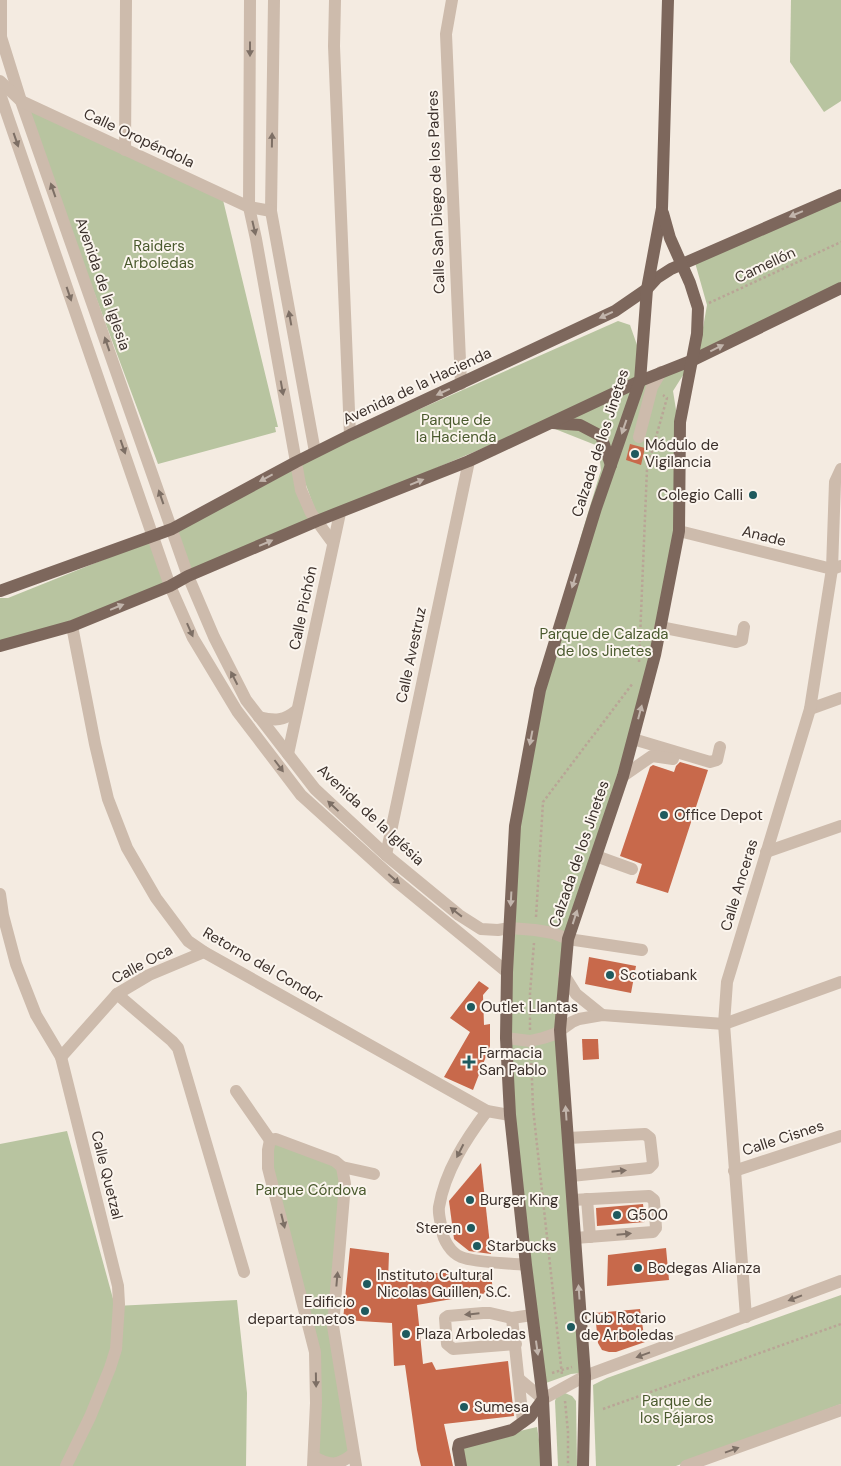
<svg xmlns="http://www.w3.org/2000/svg" width="841" height="1466" viewBox="0 0 841 1466" font-family="'DM Sans',sans-serif">
  <style>
    .green { fill: #b8c4a0 }
    .building { fill: #c8694b }
    .lines { fill: none; stroke-linecap: round; stroke-linejoin: round }
    .path { stroke: #b9a596; stroke-width: 2.5; stroke-dasharray: 2.5 2.5; stroke-linecap: butt }
    .minor { stroke: #cdbbac; stroke-width: 12 }
    .major { stroke: #7d675c; stroke-width: 12 }
    .oneway { fill: #7d6f65 }
    .oneway2 { fill: #c2b5ac }
    .poi-dot { fill: #1f5a5e; stroke: #fbf5ee; stroke-width: 2 }
    .labels { text-anchor: middle; stroke-width: 4; stroke-linejoin: round; paint-order: stroke }
    .street-label { font-size: 15px; fill: #3b302b; stroke: #fbf5ee }
    .park-label { font-size: 15px; fill: #4a5a2e; stroke: #fbf5ee }
    .poi-label { font-size: 15px; fill: #3b302b; stroke: #fbf5ee; text-anchor: start }
  </style>
  <rect width="100%" height="100%" fill="#f4ebe1"/>
  <g class="green">
    <polygon points="791,0 841,0 841,101 824,112 790,62"/>
    <polygon points="25,107 223,200 278,427 275,427 276,432 158,464"/>
    <polygon points="841,196 841,287 698,356 707,305 694,259"/>
    <polygon points="618,321 630,325 637,345 638,379 547,421 318,518 298,463"/>
    <polygon points="692,361 673,391 678,422 677,531 653,654 620,775 581,887 560,1017 580,1373 571,1374 546,1383 541,1364 506,1038 515,827 541,690 581,536 601,470 598,446 550,427 640,381"/>
    <polygon points="295,464 313,520 189,573 174,529"/>
    <polygon points="150,541 167,584 72,624 0,643 0,598 8,598"/>
    <polygon points="67,1131 115,1306 237,1300 247,1393 246,1466 0,1466 0,1144"/>
    <polygon points="277,1141 341,1168 332,1326 352,1454 342,1462 315,1457 317,1352 269,1150"/>
    <polygon points="841,1295 841,1404 676,1466 596,1466 593,1385 607,1378"/>
    <polygon points="565,1393 572,1396 576,1401 577,1466 558,1466 555,1401 556,1398"/>
    <polygon points="537,1427 543,1466 463,1466 460,1445"/>
  </g>
  <g class="building">
    <polygon points="630,444 645,448 641,465 626,460"/>
    <polygon points="680,762 708,770 668,893 636,883 642,864 620,856 650,767 653,765 674,772 676,766"/>
    <polygon points="589,957 636,966 631,993 585,984"/>
    <polygon points="479,981 489,988 483,995 484,1025 490,1024 490,1046 473,1090 444,1077 470,1032 450,1018"/>
    <polygon points="582,1039 598,1039 599,1059 583,1060"/>
    <polygon points="481,1163 491,1254 469,1251 454,1239 449,1201"/>
    <polygon points="643,1204 645,1222 597,1226 596,1208"/>
    <polygon points="350,1248 389,1253 388,1282 433,1273 491,1273 493,1292 417,1305 423,1364 432,1362 436,1370 508,1361 514,1416 444,1424 453,1466 421,1466 417,1450 405,1365 394,1366 392,1323 343,1320"/>
    <polygon points="666,1248 669,1280 607,1286 608,1255"/>
    <polygon points="640,1309 645,1342 616,1352 609,1352 602,1350 598,1343 595,1313"/>
  </g>
  <g class="lines">
    <g class="path">
      <polyline points="709,303 841,242"/>
      <polyline points="639,662 647,469 667,398 663,395"/>
      <polyline points="536,917 543,802 633,683"/>
      <polyline points="530,1030 530,993 534,943"/>
      <polyline points="531,1053 533,1108 562,1375"/>
      <polyline points="552,1373 572,1367"/>
      <polyline points="565,1401 568,1432 568,1466"/>
      <polyline points="603,1409 841,1324"/>
    </g>
    <g class="minor">
      <polyline points="1,0 1,37 21,101 188,576 214,637 246,700 315,789 386,855 459,915 481,929 498,930 510,928 535,930 553,933 568,939 642,950"/>
      <polyline points="250,0 249,207 256,239 301,490 311,513 333,543"/>
      <polyline points="274,0 271,211 315,452"/>
      <polyline points="335,0 334,46 350,435"/>
      <polyline points="452,0 446,34 461,384"/>
      <polyline points="0,81 21,101 249,207 271,211"/>
      <polyline points="0,94 170,586 193,638 237,711 301,795 396,881 507,972"/>
      <polyline points="125,150 126,0"/>
      <polyline points="639,437 652,387 661,372"/>
      <polyline points="679,531 832,569 841,566"/>
      <polyline points="72,626 95,744 108,799 127,848 156,898 188,941 204,952 487,1111 510,1115"/>
      <polyline points="660,627 736,642 742,640 744,627"/>
      <polyline points="810,709 841,698"/>
      <path d="M259 717C275 721 284 721 297 710"/>
      <polyline points="633,739 710,762 717,760 720,747"/>
      <polyline points="288,754 340,513"/>
      <polyline points="623,776 652,756 673,759"/>
      <polyline points="766,852 841,826"/>
      <polyline points="386,855 469,461"/>
      <polyline points="596,856 632,869"/>
      <polyline points="0,894 3,915 16,964 36,1015 61,1057 118,1286 119,1304 116,1349 110,1368 90,1417 66,1466"/>
      <polyline points="564,975 576,994 602,1015"/>
      <polyline points="117,994 172,1041 178,1048 244,1272"/>
      <polyline points="506,1038 530,1041 543,1038 555,1034 572,1022 579,1019 602,1015 724,1024 841,982"/>
      <polyline points="61,1057 117,994 149,975 204,952"/>
      <polyline points="236,1091 270,1140"/>
      <path d="M487 1111C466 1139 445 1171 439 1207 438 1214 441 1223 442 1230 443 1240 451 1253 461 1257 476 1263 509 1263 526 1265"/>
      <polyline points="568,1138 645,1134 650,1138 653,1164 649,1168 571,1176"/>
      <polyline points="270,1140 268,1150 268,1168 315,1352 316,1403 313,1466"/>
      <polyline points="270,1140 276,1139 335,1161 342,1167 374,1174"/>
      <polyline points="342,1167 345,1184 333,1326 356,1466"/>
      <polyline points="734,1171 841,1136"/>
      <polyline points="587,1199 590,1237"/>
      <polyline points="572,1200 649,1196 654,1200 656,1228 653,1232 575,1238"/>
      <polyline points="746,1317 724,1024 727,982 810,709 832,569 835,482 841,469"/>
      <polyline points="512,1318 523,1422"/>
      <polyline points="516,1344 453,1349 447,1344 445,1318 448,1316 483,1313 490,1313 512,1318 532,1315"/>
      <polyline points="519,1379 543,1399 585,1376 841,1281"/>
      <path d="M314 1457C330 1466 338 1466 353 1454"/>
      <polyline points="686,1466 841,1410"/>
    </g>
    <g class="major">
      <polyline points="553,423 580,425 601,436 611,465"/>
      <polyline points="0,591 172,529 296,462 350,435 615,311 647,289 657,278 671,269 841,195"/>
      <polyline points="0,646 72,626 170,586 188,576 317,521 469,461 640,381 693,360 841,288"/>
      <polyline points="461,1466 458,1449 459,1444 512,1430 530,1417 543,1399"/>
      <polyline points="546,1466 543,1399 526,1265 510,1115 506,1038 507,972 515,826 540,690 596,508 640,381 647,289 662,208 668,0"/>
      <polyline points="583,1466 585,1376 560,1030 568,939 623,776 655,655 679,531 680,422 697,334 698,308 690,283 670,238 663,213"/>
    </g>
  </g>
  <defs><path id="oneway-solid" d="M-6-.8H1V-3.2L6.5 0L1 3.2V.8H-6Z" transform="scale(1.25)"/></defs>
  <g class="oneway">
    <use href="#oneway-solid" transform="translate(250 49) rotate(90)"/>
    <use href="#oneway-solid" transform="translate(16 140) rotate(71)"/>
    <use href="#oneway-solid" transform="translate(272 140) rotate(-89)"/>
    <use href="#oneway-solid" transform="translate(53 190) rotate(-109)"/>
    <use href="#oneway-solid" transform="translate(254 228) rotate(77)"/>
    <use href="#oneway-solid" transform="translate(69 294) rotate(71)"/>
    <use href="#oneway-solid" transform="translate(290 318) rotate(-100)"/>
    <use href="#oneway-solid" transform="translate(107 344) rotate(-109)"/>
    <use href="#oneway-solid" transform="translate(282 388) rotate(80)"/>
    <use href="#oneway-solid" transform="translate(123 447) rotate(71)"/>
    <use href="#oneway-solid" transform="translate(161 497) rotate(-109)"/>
    <use href="#oneway-solid" transform="translate(190 630) rotate(66)"/>
    <use href="#oneway-solid" transform="translate(234 678) rotate(-117)"/>
    <use href="#oneway-solid" transform="translate(279 766) rotate(53)"/>
    <use href="#oneway-solid" transform="translate(333 806) rotate(-137)"/>
    <use href="#oneway-solid" transform="translate(394 879) rotate(41)"/>
    <use href="#oneway-solid" transform="translate(456 912) rotate(-142)"/>
    <use href="#oneway-solid" transform="translate(460 1151) rotate(117)"/>
    <use href="#oneway-solid" transform="translate(619 1171) rotate(-6)"/>
    <use href="#oneway-solid" transform="translate(283 1221) rotate(76)"/>
    <use href="#oneway-solid" transform="translate(624 1234) rotate(-5)"/>
    <use href="#oneway-solid" transform="translate(337 1279) rotate(-85)"/>
    <use href="#oneway-solid" transform="translate(795 1298) rotate(159)"/>
    <use href="#oneway-solid" transform="translate(472 1314) rotate(174)"/>
    <use href="#oneway-solid" transform="translate(643 1355) rotate(160)"/>
    <use href="#oneway-solid" transform="translate(316 1380) rotate(89)"/>
    <use href="#oneway-solid" transform="translate(732 1450) rotate(-20)"/>
  </g>
  <g class="oneway2">
    <use href="#oneway-solid" transform="translate(796 214) rotate(157)"/>
    <use href="#oneway-solid" transform="translate(606 315) rotate(155)"/>
    <use href="#oneway-solid" transform="translate(717 348) rotate(-26)"/>
    <use href="#oneway-solid" transform="translate(443 392) rotate(155)"/>
    <use href="#oneway-solid" transform="translate(624 427) rotate(109)"/>
    <use href="#oneway-solid" transform="translate(266 478) rotate(152)"/>
    <use href="#oneway-solid" transform="translate(417 482) rotate(-22)"/>
    <use href="#oneway-solid" transform="translate(266 543) rotate(-23)"/>
    <use href="#oneway-solid" transform="translate(574 581) rotate(107)"/>
    <use href="#oneway-solid" transform="translate(117 607) rotate(-22)"/>
    <use href="#oneway-solid" transform="translate(640 712) rotate(-75)"/>
    <use href="#oneway-solid" transform="translate(531 738) rotate(101)"/>
    <use href="#oneway-solid" transform="translate(511 899) rotate(93)"/>
    <use href="#oneway-solid" transform="translate(575 917) rotate(-72)"/>
    <use href="#oneway-solid" transform="translate(566 1113) rotate(-94)"/>
    <use href="#oneway-solid" transform="translate(579 1292) rotate(-94)"/>
    <use href="#oneway-solid" transform="translate(537 1348) rotate(82)"/>
  </g>
  <g class="poi-dot">
    <circle cx="635" cy="454" r="5"/>
    <circle cx="753" cy="495" r="5"/>
    <circle cx="664" cy="815" r="5"/>
    <circle cx="610" cy="975" r="5"/>
    <circle cx="471" cy="1007" r="5"/>
    <path d="M466.5 1054.5h5v5h5v5h-5v5h-5v-5h-5v-5h5z"/>
    <circle cx="470" cy="1200" r="5"/>
    <circle cx="617" cy="1215" r="5"/>
    <circle cx="471" cy="1228" r="5"/>
    <circle cx="477" cy="1246" r="5"/>
    <circle cx="638" cy="1268" r="5"/>
    <circle cx="367" cy="1284" r="5"/>
    <circle cx="365" cy="1311" r="5"/>
    <circle cx="571" cy="1327" r="5"/>
    <circle cx="406" cy="1334" r="5"/>
    <circle cx="464" cy="1407" r="5"/>
  </g>
  <g class="labels">
    <g class="street-label">
      <text transform="translate(139 138) rotate(25)" y="5">Calle Oropéndola</text>
      <text transform="translate(436 192) rotate(-92)" y="5">Calle San Diego de los Padres</text>
      <text transform="translate(765 265) rotate(-25)" y="5">Camellón</text>
      <text transform="translate(103 284) rotate(71)" y="5">Avenida de la Iglesia</text>
      <text transform="translate(417 386) rotate(-25)" y="5">Avenida de la Hacienda</text>
      <text transform="translate(600 443) rotate(-72)" y="5">Calzada de los Jinetes</text>
      <text transform="translate(764 536) rotate(14)" y="5">Anade</text>
      <text transform="translate(303 608) rotate(-78)" y="5">Calle Pichón</text>
      <text transform="translate(411 655) rotate(-78)" y="5">Calle Avestruz</text>
      <text transform="translate(371 815) rotate(43)" y="5">Avenida de la Iglésia</text>
      <text transform="translate(579 854) rotate(-71)" y="5">Calzada de los Jinetes</text>
      <text transform="translate(739 885) rotate(-73)" y="5">Calle Anceras</text>
      <text transform="translate(142 964) rotate(-28)" y="5">Calle Oca</text>
      <text transform="translate(263 965) rotate(30)" y="5">Retorno del Condor</text>
      <text transform="translate(783 1138) rotate(-18)" y="5">Calle Cisnes</text>
      <text transform="translate(107 1175) rotate(76)" y="5">Calle Quetzal</text>
    </g>
    <g class="park-label">
      <text x="159" y="251">Raiders<tspan x="159" dy="17">Arboledas</tspan></text>
      <text x="456" y="425">Parque de<tspan x="456" dy="17">la Hacienda</tspan></text>
      <text x="604" y="639">Parque de Calzada<tspan x="604" dy="17">de los Jinetes</tspan></text>
      <text x="311" y="1195">Parque Córdova</text>
      <text x="677" y="1406">Parque de<tspan x="677" dy="17">los Pájaros</tspan></text>
    </g>
    <g class="poi-label">
      <text x="645" y="450">Módulo de<tspan x="645" dy="17">Vigilancia</tspan></text>
      <text x="743" y="500" text-anchor="end">Colegio Calli</text>
      <text x="674" y="820">Office Depot</text>
      <text x="620" y="980">Scotiabank</text>
      <text x="481" y="1012">Outlet Llantas</text>
      <text x="479" y="1058">Farmacia<tspan x="479" dy="17">San Pablo</tspan></text>
      <text x="480" y="1205">Burger King</text>
      <text x="627" y="1220">G500</text>
      <text x="461" y="1233" text-anchor="end">Steren</text>
      <text x="487" y="1251">Starbucks</text>
      <text x="648" y="1273">Bodegas Alianza</text>
      <text x="377" y="1280">Instituto Cultural<tspan x="377" dy="17">Nicolas Guillen, S.C.</tspan></text>
      <text x="355" y="1307" text-anchor="end">Edificio<tspan x="355" dy="17">departamnetos</tspan></text>
      <text x="581" y="1323">Club Rotario<tspan x="581" dy="17">de Arboledas</tspan></text>
      <text x="416" y="1339">Plaza Arboledas</text>
      <text x="474" y="1412">Sumesa</text>
    </g>
  </g>
</svg>
